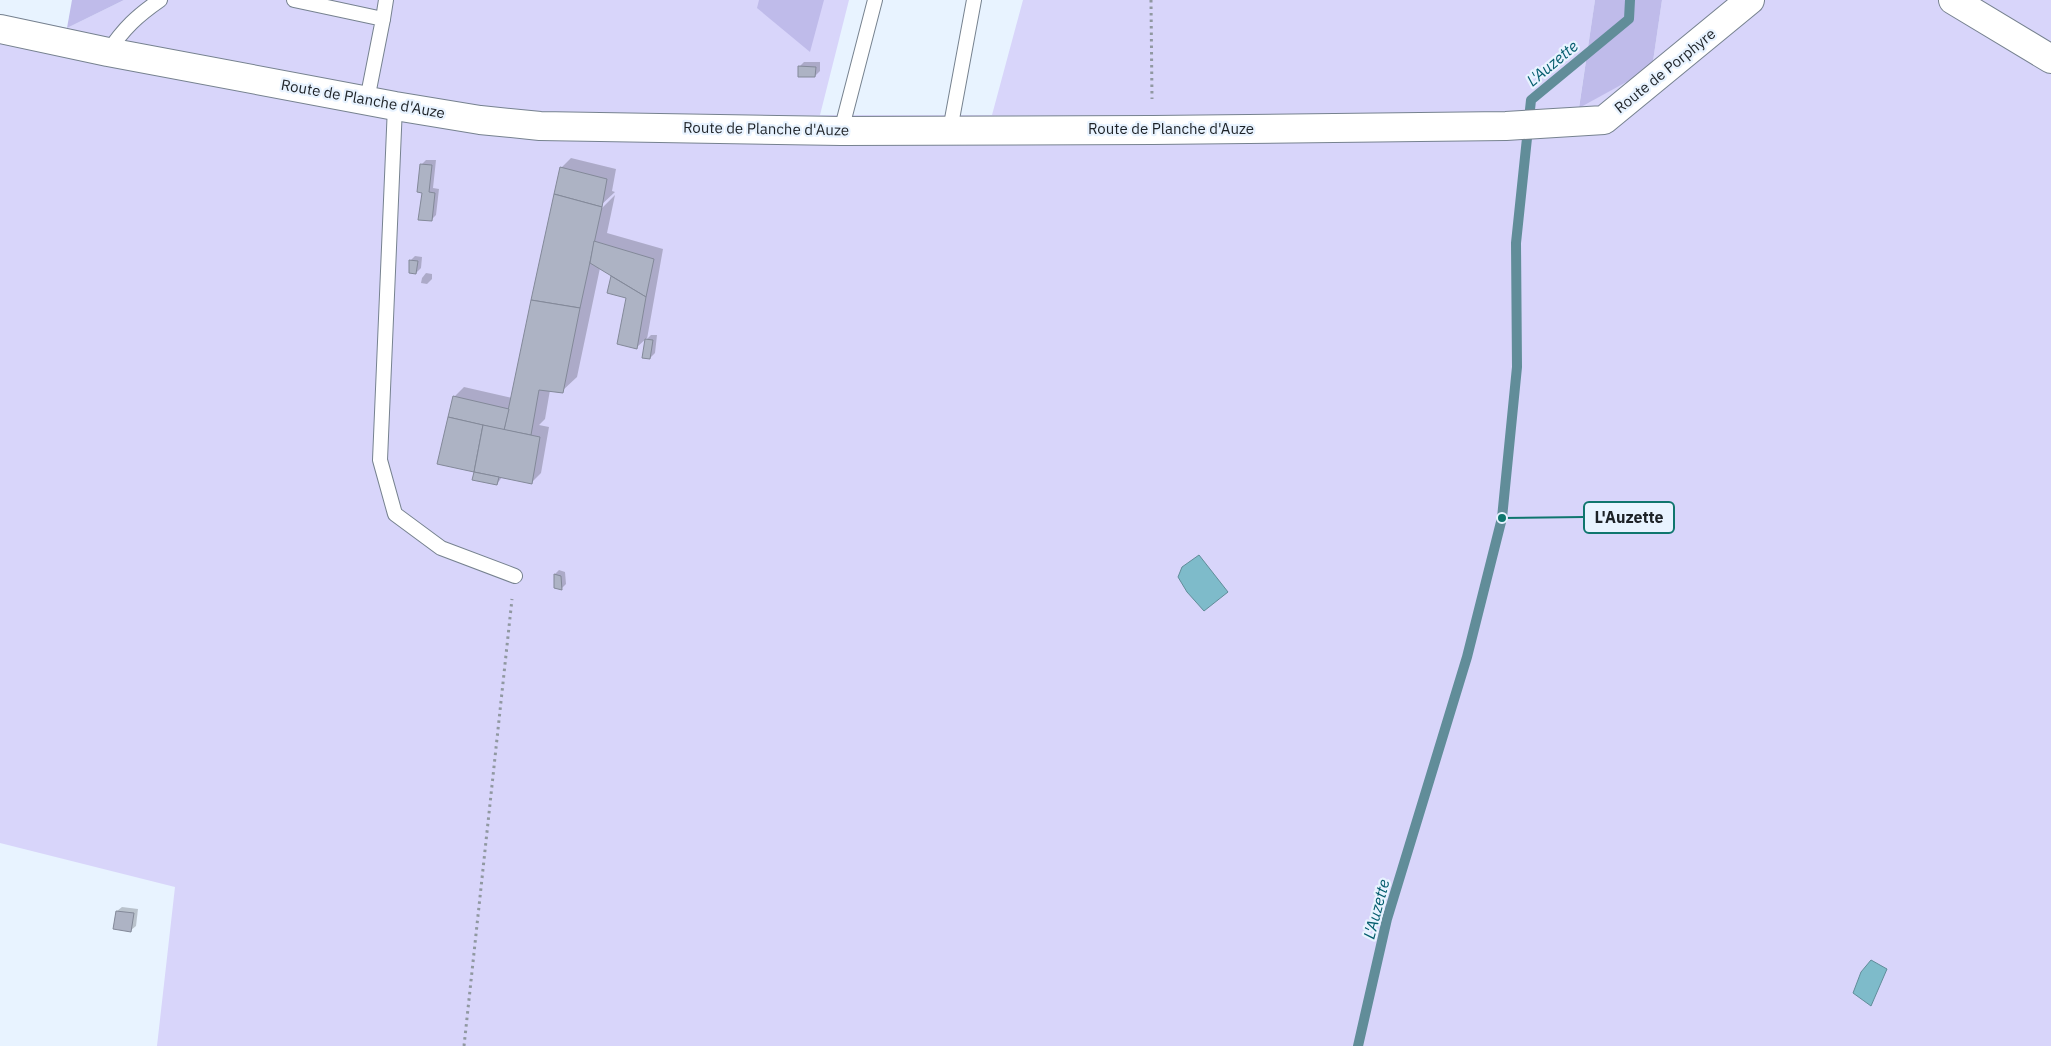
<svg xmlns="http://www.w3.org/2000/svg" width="2051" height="1046" viewBox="0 0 2051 1046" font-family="'IBM Plex Sans',sans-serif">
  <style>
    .green { fill: #d8d5fa }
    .forest { fill: #bfbbea }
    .water { fill: #7ebbca; stroke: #618d99 }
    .shadow { fill: #0003 }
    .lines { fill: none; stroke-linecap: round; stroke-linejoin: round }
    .stream { stroke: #618d99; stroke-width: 10 }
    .building { fill: #adb3c4; stroke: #838999 }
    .service-casing { stroke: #76828f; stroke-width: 16 }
    .minor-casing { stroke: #76828f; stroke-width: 30 }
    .path { stroke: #9098a1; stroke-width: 3; stroke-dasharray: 2.5 4; stroke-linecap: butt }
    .service { stroke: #fff; stroke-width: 14 }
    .minor { stroke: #fff; stroke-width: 28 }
    .labels { text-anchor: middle; stroke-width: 4.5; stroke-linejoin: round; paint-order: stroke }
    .street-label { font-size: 15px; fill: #1d2227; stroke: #e8f3ff }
    .water-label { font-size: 16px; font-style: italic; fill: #045d6e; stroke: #e8f3ff }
    .leader { fill: none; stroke: #0f766e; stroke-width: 2 }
    .callout-dot { fill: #0f766e; stroke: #e8f3ff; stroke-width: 2 }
    .callout { fill: #e8f3ff; stroke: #0f766e; stroke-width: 2 }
    .callout-label { font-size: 16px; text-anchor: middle; font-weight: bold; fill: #1d2227 }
  </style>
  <rect width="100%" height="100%" fill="#e8f3ff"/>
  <polygon class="green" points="124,0 849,0 820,115 992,115 1023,0 1595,0 1579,107 1652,68 1662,0 2051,0 2051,1046 157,1046 175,887 0,843 0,14 67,28"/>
  <g class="forest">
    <polygon points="72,0 124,0 67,28"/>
    <polygon points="759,0 824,0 810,52 757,8"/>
    <polygon points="1595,0 1662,0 1652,68 1579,108"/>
  </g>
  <g class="water">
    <polygon points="1199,555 1228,592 1204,611 1187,592 1178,577 1182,567"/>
    <polygon points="1871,960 1887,969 1871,1006 1853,993 1861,972"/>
  </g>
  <g class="shadow">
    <polygon points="804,62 820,62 820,71 815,76 799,67"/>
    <polygon points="571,158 616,169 612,191 615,192 600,206 600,210 615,195 607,233 663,249 647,339 651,335 657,335 655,353 650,358 644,357 647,338 637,347 627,297 608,292 612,275 600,268 577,377 562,391 550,390 545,419 539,425 549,427 541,473 531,483 502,477 497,484 475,473 454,397 464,387 512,398 561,168"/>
    <polygon points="426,160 436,160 433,188 439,189 436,215 431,220 423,192 421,165"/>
    <polygon points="415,256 422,257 421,268 416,273 410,261"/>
    <polygon points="426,273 432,274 432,279 427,284 421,283 422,278"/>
    <polygon points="559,570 565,572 566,584 561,589 555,574"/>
    <polygon points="122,907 138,909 136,926 131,930 117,911"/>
  </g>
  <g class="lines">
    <polyline class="stream" points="1358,1046 1387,919 1467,657 1502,518 1517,367 1516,243 1531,100 1629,19 1630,0"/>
  </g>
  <g class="building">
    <polygon points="798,66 816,67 815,77 798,77"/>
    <polygon points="420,164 432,165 429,192 435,193 432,221 418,220 422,193 417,192"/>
    <polygon points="560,167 607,179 602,207 554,194"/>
    <polygon points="554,194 602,207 580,308 531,300"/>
    <polygon points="594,241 654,259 646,297 590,263"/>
    <polygon points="409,260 418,261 416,274 409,273"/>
    <polygon points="611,276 646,297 637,349 617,344 626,298 607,293"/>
    <polygon points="531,300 580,308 563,393 539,390 531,435 504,430"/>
    <polygon points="645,339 653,340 650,359 642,358"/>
    <polygon points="453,396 509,409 504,430 448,417"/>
    <polygon points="448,417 483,425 474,472 437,464"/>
    <polygon points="483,425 540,437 532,484 474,472"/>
    <polygon points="474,472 499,477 497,485 472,480"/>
    <polygon points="554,574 561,576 562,590 554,588"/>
    <polygon points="116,911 134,913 131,932 113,929"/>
  </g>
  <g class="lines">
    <g class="service-casing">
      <g id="service">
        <polyline points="294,0 383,19 367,100"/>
        <polyline points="383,19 386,0"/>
        <path d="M108 52C124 28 137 16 160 0"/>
        <polyline points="395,106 380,460 395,514 441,548 515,576"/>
        <polyline points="950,130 974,0"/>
        <polyline points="841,131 875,0"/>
      </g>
    </g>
    <g class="minor-casing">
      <g id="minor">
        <polyline points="1953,0 2051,59"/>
        <polyline points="0,29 108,52 395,106 480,120 540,126 841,131 1153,130 1506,126 1604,120 1750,0"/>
      </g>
    </g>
    <g class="path">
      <polyline points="1151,0 1152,99"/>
      <polyline points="464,1046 512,599"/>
    </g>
    <use href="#service" class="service"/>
    <use href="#minor" class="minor"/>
  </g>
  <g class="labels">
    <g class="street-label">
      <text transform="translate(1665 71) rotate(-39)" y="5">Route de Porphyre</text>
      <text transform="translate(363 99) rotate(10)" y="5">Route de Planche d'Auze</text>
      <text transform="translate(766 129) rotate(1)" y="5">Route de Planche d'Auze</text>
      <text x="1171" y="134">Route de Planche d'Auze</text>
    </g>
    <g class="water-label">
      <text transform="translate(1552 63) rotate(-40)" y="6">L'Auzette</text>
      <text transform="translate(1376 909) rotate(-75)" y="6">L'Auzette</text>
    </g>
  </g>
  <path class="leader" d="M1502 518L1584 517"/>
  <circle class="callout-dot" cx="1502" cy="518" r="5"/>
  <rect class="callout" x="1584" y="502" width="90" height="31" rx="5"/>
  <g class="callout-label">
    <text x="1629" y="523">L'Auzette</text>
  </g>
</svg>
